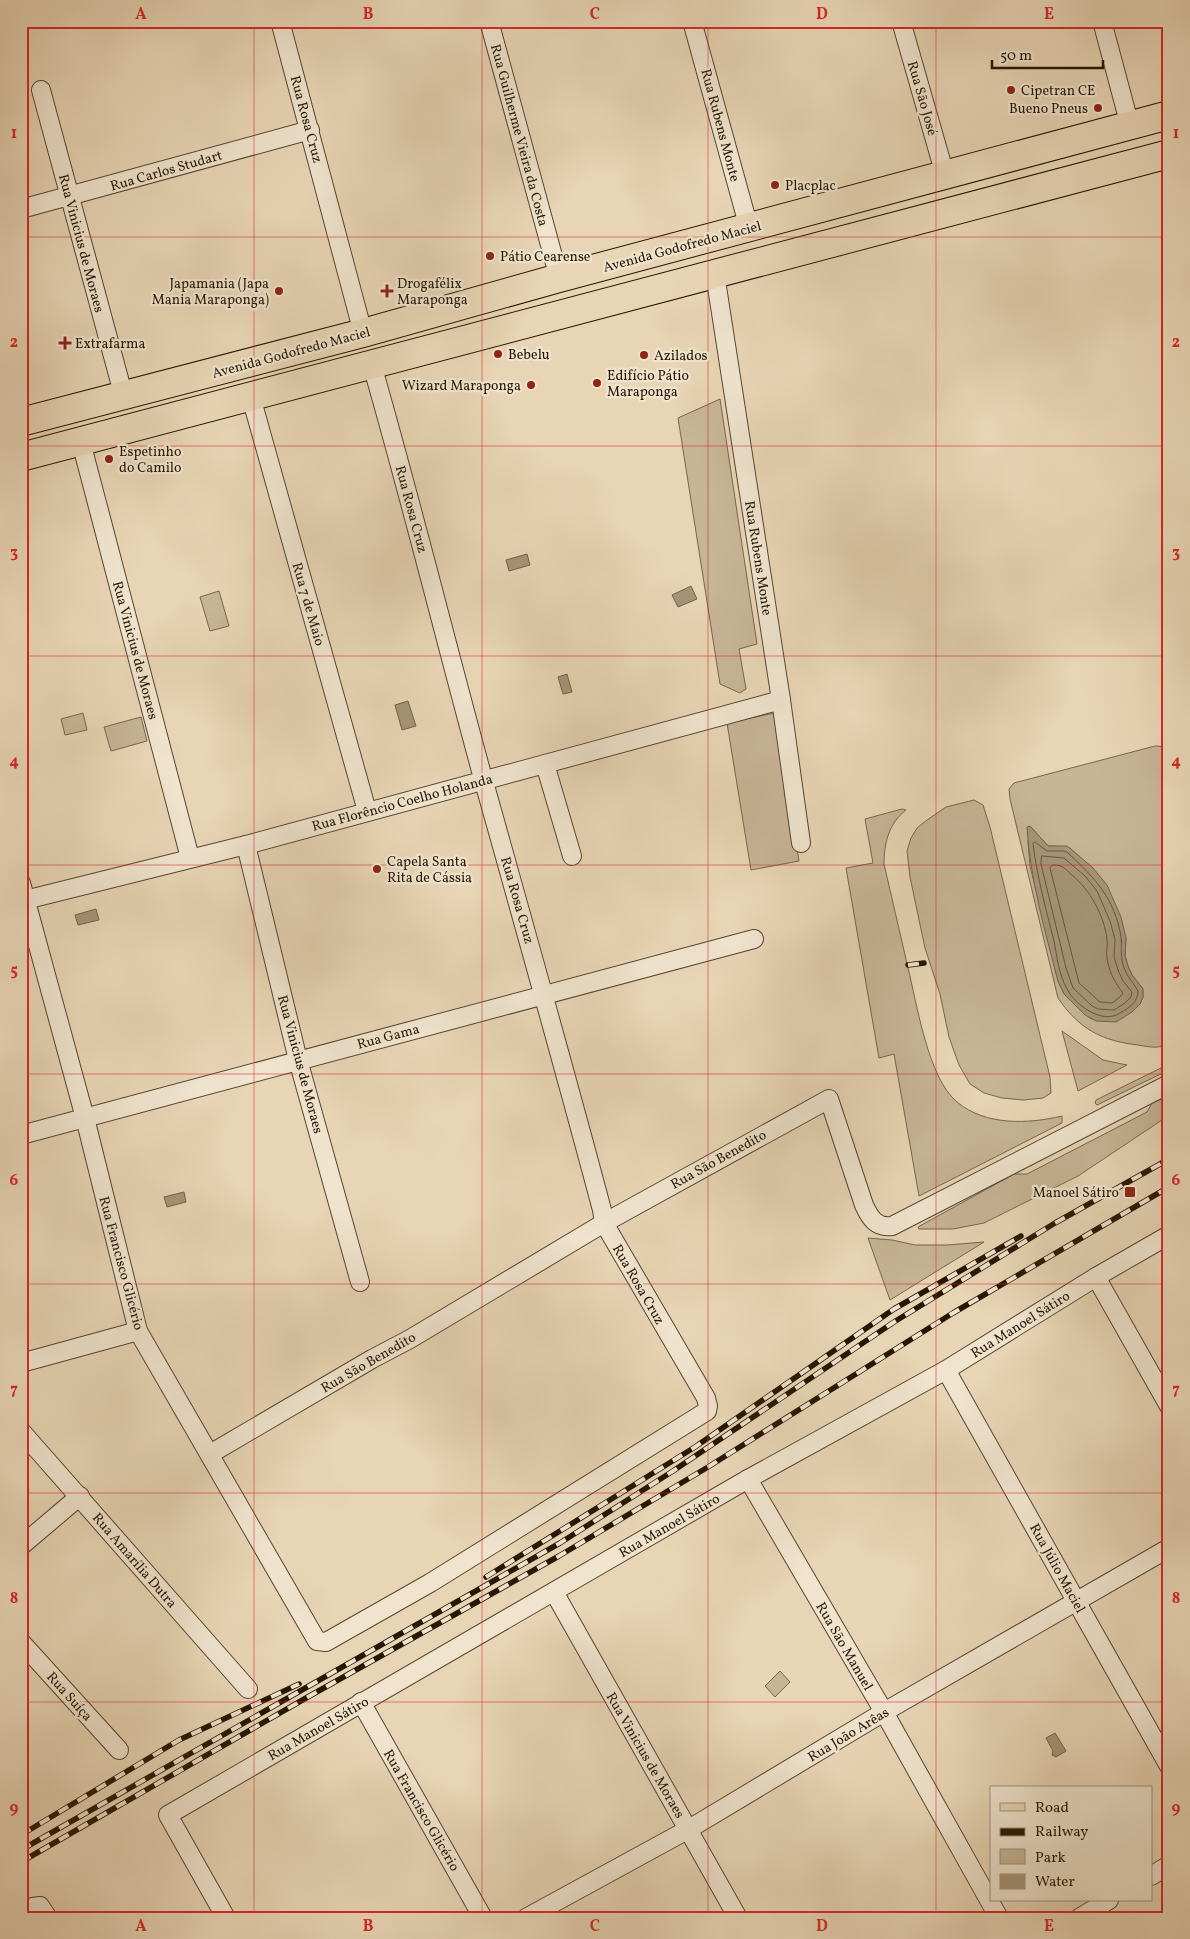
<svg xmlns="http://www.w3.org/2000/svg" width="1190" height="1939" viewBox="0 0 1190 1939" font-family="Vollkorn,serif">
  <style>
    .green { fill: #c7b597; stroke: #76664d; fill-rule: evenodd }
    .water { fill: #a69478; stroke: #736249 }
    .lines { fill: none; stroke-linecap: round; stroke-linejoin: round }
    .shore { stroke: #66563e; stroke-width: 1 }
    .street-casing { stroke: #564630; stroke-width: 20 }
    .primary-casing { stroke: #261703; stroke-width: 30 }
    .street { stroke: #f0e4cf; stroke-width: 18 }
    .primary { stroke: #e8d5b5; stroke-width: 28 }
    .rail-casing { stroke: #261703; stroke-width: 5.5 }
    .rail { stroke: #f0e4cf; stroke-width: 4; stroke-dasharray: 11; stroke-linecap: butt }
    .grid { fill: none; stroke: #d62828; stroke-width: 1; stroke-opacity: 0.55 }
    .poi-dot { fill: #8f2418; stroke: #f0e4cf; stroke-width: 2 }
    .labels { text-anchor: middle; stroke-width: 4.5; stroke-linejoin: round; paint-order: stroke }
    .poi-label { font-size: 14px; fill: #261703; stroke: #f0e4cf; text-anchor: start }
    .street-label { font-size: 14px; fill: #261703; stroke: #f0e4cf }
    .neatline { fill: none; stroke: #d62828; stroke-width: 2 }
    .grid-label { font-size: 16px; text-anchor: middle; font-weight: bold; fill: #d62828 }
  </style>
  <rect width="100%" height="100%" fill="#e8d5b5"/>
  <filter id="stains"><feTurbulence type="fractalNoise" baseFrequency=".004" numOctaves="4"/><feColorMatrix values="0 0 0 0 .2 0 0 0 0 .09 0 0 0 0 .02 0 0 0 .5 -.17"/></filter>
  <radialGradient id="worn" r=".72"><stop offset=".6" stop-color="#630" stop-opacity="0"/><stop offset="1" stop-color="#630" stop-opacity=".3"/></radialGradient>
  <g class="green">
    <polygon points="720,399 757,644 739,649 746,689 740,693 720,684 678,418"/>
    <polygon points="219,591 229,626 210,631 200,597"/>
    <polygon points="83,713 87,730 65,735 61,719"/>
    <polygon points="775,713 799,861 751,870 727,723"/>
    <polygon points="141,717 147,741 111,751 104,727"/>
    <path d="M1155 746 1169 747V1044C1159 1049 1149 1047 1138 1045 1102 1041 1079 1029 1058 998L1010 799 1009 789 1014 783ZM1030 826 1048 846C1062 846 1069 847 1080 857L1126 938 1125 956 1128 966 1132 975 1143 989V997L1140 1004 1091 1019 1064 994 1058 981 1030 866 1028 842Z"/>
    <polygon points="974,800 983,805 990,827 1050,1077 1051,1093 1043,1098 1023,1100 1002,1098 984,1093 970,1084 959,1065 949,1037 940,994 925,948 910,877 907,851 911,838 917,828 927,820 946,807"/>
    <path d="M902 809 906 810C889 823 884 843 884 864 892 899 900 933 908 968 917 1004 928 1078 957 1102 986 1126 1028 1124 1062 1116V1123L919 1196 894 1054 879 1058 846 868 873 863 865 819Z"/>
    <polygon points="1062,1031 1103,1060 1127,1065 1078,1091"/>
    <polygon points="1169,1064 1169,1070 1097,1105 1095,1103 1096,1100"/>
    <polygon points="1169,1096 1168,1116 1078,1176 984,1223 953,1229 919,1229 918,1227 1014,1174 1027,1174 1147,1112 1152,1103"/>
    <polygon points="868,1238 892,1240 915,1245 947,1245 984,1242 890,1300"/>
    <polygon points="780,1671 790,1682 775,1697 765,1686"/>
  </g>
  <g class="water">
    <polygon points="527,554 530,565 509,571 506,560"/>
    <polygon points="691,586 697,599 678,607 672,595"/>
    <polygon points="567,674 572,692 563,694 558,677"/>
    <polygon points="408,701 416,726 402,730 395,705"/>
    <path d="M1030 826 1048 846H1067L1071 849 1093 868 1107 885 1121 917 1126 938 1125 956 1128 966 1132 975 1143 989V997L1140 1004 1132 1012 1116 1022 1096 1021 1085 1015 1064 994 1058 981C1045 931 1030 879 1027 827Z"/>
    <polygon points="96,909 99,920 78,925 75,915"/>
    <polygon points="184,1192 186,1202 167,1207 164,1197"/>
    <polygon points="1055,1733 1066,1751 1056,1757 1052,1755 1053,1751 1046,1738"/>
  </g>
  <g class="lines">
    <g class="shore">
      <path d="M1035 842 1047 851H1064L1068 853C1095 878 1115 899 1121 937 1122 948 1120 957 1124 968 1127 977 1134 983 1138 991 1138 1002 1129 1008 1120 1013 1103 1025 1075 1005 1067 989 1059 975 1057 957 1054 941 1046 909 1037 877 1033 844Z"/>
      <polygon points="1042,856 1064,858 1085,876 1097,891 1110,921 1115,939 1114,957 1118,970 1123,981 1132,992 1131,997 1125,1003 1114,1010 1098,1009 1092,1006 1073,988 1066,968 1041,864"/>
      <path d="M1053 865C1063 865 1064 868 1072 875 1090 890 1104 915 1107 939 1108 945 1106 952 1107 958 1109 972 1115 983 1123 993L1120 997 1112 1003 1100 1002 1079 983 1050 868Z"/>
    </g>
    <g class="street-casing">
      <g id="street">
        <polyline points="280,21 363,333"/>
        <polyline points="489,21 559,278"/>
        <polyline points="692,21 749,228"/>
        <polyline points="901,21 945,175"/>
        <polyline points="1102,21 1130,126"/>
        <polyline points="41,90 124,397"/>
        <polyline points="21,209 310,130"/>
        <polyline points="715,274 781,700 801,843"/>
        <polyline points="251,397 367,811"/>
        <polyline points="81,442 190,858"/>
        <polyline points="545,764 572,856"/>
        <polyline points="246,845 298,1060 360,1282"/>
        <path d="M21 883 85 1118 138 1331 317 1641 326 1642 430 1583 707 1411 708 1406 706 1398 604 1223 602 1210C564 1067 524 925 484 782 446 643 412 504 372 365"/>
        <polyline points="21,901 246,845 781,700"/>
        <polyline points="21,1135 754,939"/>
        <polyline points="1096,1277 1169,1406"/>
        <polyline points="21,1363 138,1331"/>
        <polyline points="946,1370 1169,1766"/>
        <polyline points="21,1431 248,1689"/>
        <path d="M210 1454 372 1359 410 1339 604 1223 829 1099 864 1205C870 1218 876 1228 892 1226L1169 1084"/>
        <polyline points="748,1479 884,1712 999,1918"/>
        <polyline points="21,1546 80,1496"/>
        <polyline points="554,1592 738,1918"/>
        <polyline points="21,1642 119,1750"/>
        <polyline points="361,1702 483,1918"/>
        <polyline points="1151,1876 1169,1865"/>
        <polyline points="21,1913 33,1907 40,1906 48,1918"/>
        <polyline points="226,1918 168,1815 748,1479 946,1370 1096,1277 1169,1235"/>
        <polyline points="526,1918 689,1829 884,1712 1169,1548"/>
        <polyline points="1079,1918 1109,1900"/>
      </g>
    </g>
    <g class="primary-casing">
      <g id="primary">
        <polyline points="21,422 363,333 559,278 1169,115"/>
        <polyline points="21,457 1169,154"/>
      </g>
    </g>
    <use href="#street" class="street"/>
    <use href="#primary" class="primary"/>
    <g class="rail-casing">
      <g id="rail">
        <polyline points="908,965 924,963"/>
        <polyline points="486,1577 695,1447 894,1309 1021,1236"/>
        <polyline points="21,1835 179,1740 299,1684"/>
        <polyline points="21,1850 560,1543 673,1471 894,1322 1055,1223 1169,1159"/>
        <polyline points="21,1862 306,1698 559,1556 708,1467 953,1313 1169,1187"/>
      </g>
    </g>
    <use href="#rail" class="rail"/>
  </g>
  <path class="grid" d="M254 21V1918M482 21V1918M708 21V1918M936 21V1918M21 237H1169M21 446H1169M21 656H1169M21 865H1169M21 1074H1169M21 1284H1169M21 1493H1169M21 1702H1169"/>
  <g class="poi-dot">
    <circle cx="1011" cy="90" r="5"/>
    <circle cx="1098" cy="108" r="5"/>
    <circle cx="775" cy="185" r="5"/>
    <circle cx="490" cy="256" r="5"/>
    <circle cx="279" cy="291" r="5"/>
    <path d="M384.5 283.5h5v5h5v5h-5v5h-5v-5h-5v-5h5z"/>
    <path d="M62.5 335.5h5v5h5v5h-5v5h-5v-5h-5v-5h5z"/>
    <circle cx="498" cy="354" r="5"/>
    <circle cx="644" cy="355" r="5"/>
    <circle cx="597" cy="383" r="5"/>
    <circle cx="531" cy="385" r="5"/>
    <circle cx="109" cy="459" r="5"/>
    <circle cx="377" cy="869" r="5"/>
    <rect x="1124" y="1186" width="12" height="12" rx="2.5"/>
  </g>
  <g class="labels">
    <g class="poi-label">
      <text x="1021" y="95">Cipetran CE</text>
      <text x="1088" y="113" text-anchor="end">Bueno Pneus</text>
      <text x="785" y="190">Placplac</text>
      <text x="500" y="261">Pátio Cearense</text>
      <text x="269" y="288" text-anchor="end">Japamania (Japa<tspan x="269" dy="16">Mania Maraponga)</tspan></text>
      <text x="397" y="288">Drogafélix<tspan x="397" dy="16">Maraponga</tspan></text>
      <text x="75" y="348">Extrafarma</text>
      <text x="508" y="359">Bebelu</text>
      <text x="654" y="360">Azilados</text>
      <text x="607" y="380">Edifício Pátio<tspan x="607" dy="16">Maraponga</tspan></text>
      <text x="521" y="390" text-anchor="end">Wizard Maraponga</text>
      <text x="119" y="456">Espetinho<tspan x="119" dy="16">do Camilo</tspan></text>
      <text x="387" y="866">Capela Santa<tspan x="387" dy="16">Rita de Cássia</tspan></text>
      <text x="1119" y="1197" text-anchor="end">Manoel Sátiro</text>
    </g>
    <g class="street-label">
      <text transform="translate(923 98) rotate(74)" y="5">Rua São José</text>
      <text transform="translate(307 119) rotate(75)" y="5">Rua Rosa Cruz</text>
      <text transform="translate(721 125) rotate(75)" y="5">Rua Rubens Monte</text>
      <text transform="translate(520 135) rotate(75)" y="5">Rua Guilherme Vieira da Costa</text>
      <text transform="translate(166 170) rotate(-16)" y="5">Rua Carlos Studart</text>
      <text transform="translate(82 243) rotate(75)" y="5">Rua Vinicius de Moraes</text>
      <text transform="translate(682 246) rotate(-15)" y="5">Avenida Godofredo Maciel</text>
      <text transform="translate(291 352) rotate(-15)" y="5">Avenida Godofredo Maciel</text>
      <text transform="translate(412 509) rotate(75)" y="5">Rua Rosa Cruz</text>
      <text transform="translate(759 558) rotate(81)" y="5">Rua Rubens Monte</text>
      <text transform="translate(309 604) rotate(74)" y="5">Rua 7 de Maio</text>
      <text transform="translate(136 650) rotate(75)" y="5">Rua Vinicius de Moraes</text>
      <text transform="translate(402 802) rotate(-15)" y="5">Rua Florêncio Coelho Holanda</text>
      <text transform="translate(518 900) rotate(74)" y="5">Rua Rosa Cruz</text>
      <text transform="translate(388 1036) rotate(-15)" y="5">Rua Gama</text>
      <text transform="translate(301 1064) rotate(75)" y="5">Rua Vinicius de Moraes</text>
      <text transform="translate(718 1159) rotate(-29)" y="5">Rua São Benedito</text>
      <text transform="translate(122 1263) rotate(75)" y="5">Rua Francisco Glicério</text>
      <text transform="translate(639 1284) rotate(60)" y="5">Rua Rosa Cruz</text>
      <text transform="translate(1020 1324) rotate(-32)" y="5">Rua Manoel Sátiro</text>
      <text transform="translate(368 1362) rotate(-30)" y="5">Rua São Benedito</text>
      <text transform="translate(669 1525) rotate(-30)" y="5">Rua Manoel Sátiro</text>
      <text transform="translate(135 1560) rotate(49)" y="5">Rua Amarília Dutra</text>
      <text transform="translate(1058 1568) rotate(61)" y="5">Rua Júlio Maciel</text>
      <text transform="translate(845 1646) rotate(60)" y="5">Rua São Manuel</text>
      <text transform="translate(70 1696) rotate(48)" y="5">Rua Suíça</text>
      <text transform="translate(318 1728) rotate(-30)" y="5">Rua Manoel Sátiro</text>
      <text transform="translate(848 1734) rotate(-31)" y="5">Rua João Arêas</text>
      <text transform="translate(646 1755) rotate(60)" y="5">Rua Vinicius de Moraes</text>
      <text transform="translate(422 1810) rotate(60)" y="5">Rua Francisco Glicério</text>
    </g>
  </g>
  <rect width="1190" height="1939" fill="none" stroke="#e8d5b5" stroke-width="55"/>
  <rect x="990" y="1786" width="162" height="115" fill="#f0e4cf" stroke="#9f927d"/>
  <rect x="1000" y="1803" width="25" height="8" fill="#e8d5b5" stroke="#9f927d"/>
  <text x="1035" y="1812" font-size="15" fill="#261703">Road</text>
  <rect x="1000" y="1828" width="25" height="8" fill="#261703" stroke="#9f927d"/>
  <text x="1035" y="1836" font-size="15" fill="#261703">Railway</text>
  <rect x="1000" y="1849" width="25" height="15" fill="#c7b597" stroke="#9f927d"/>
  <text x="1035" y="1862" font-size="15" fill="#261703">Park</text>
  <rect x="1000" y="1874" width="25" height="15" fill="#a69478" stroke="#9f927d"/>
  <text x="1035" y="1886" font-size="15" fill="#261703">Water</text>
  <path d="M992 60v8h111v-8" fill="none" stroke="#261703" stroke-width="2.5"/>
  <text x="1000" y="60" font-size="15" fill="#261703" stroke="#f0e4cf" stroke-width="4" paint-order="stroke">50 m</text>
  <rect x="28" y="28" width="1134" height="1884" class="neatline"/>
  <g class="grid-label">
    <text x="141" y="19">A</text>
    <text x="368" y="19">B</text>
    <text x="595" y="19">C</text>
    <text x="822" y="19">D</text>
    <text x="1049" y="19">E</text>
    <text x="14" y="138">1</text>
    <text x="1176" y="138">1</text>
    <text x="14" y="347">2</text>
    <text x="1176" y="347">2</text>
    <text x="14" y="557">3</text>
    <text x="1176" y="557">3</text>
    <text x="14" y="766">4</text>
    <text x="1176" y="766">4</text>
    <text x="14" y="975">5</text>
    <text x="1176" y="975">5</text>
    <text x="14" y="1185">6</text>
    <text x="1176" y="1185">6</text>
    <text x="14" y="1394">7</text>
    <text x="1176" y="1394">7</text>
    <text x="14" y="1603">8</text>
    <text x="1176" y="1603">8</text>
    <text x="14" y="1813">9</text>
    <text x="1176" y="1813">9</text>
    <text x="141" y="1931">A</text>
    <text x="368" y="1931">B</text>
    <text x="595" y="1931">C</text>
    <text x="822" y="1931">D</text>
    <text x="1049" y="1931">E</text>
  </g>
  <rect width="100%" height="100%" filter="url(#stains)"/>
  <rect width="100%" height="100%" fill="url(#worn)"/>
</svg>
